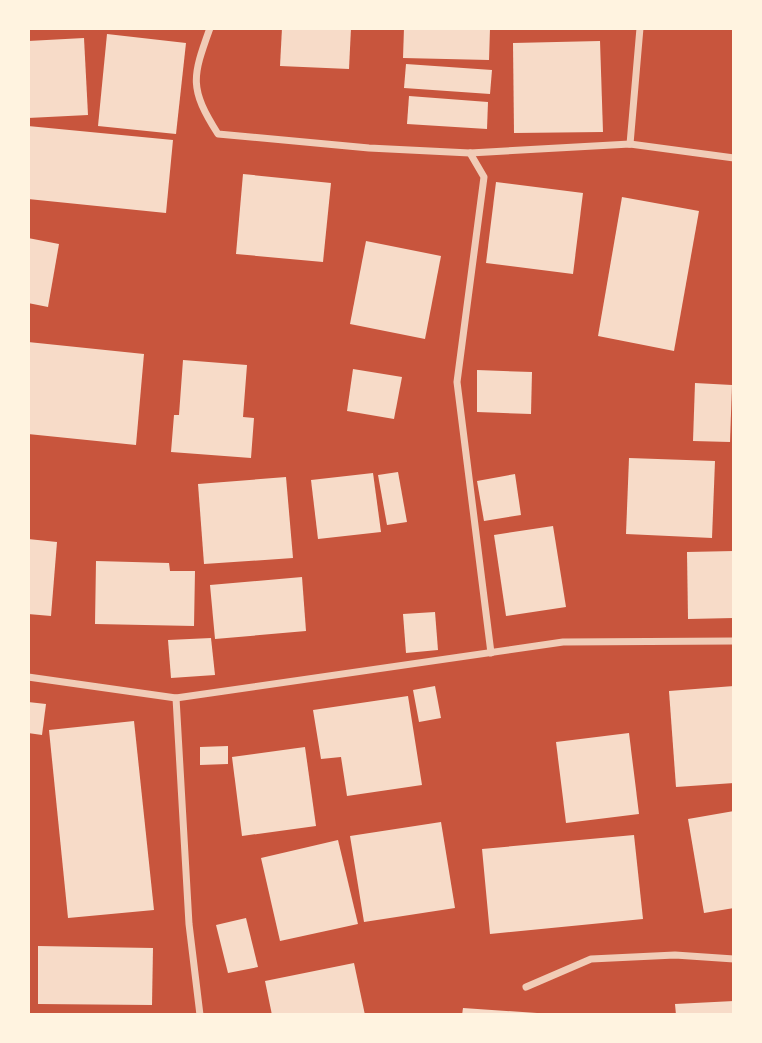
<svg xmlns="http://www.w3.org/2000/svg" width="762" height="1043" viewBox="0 0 762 1043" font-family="'Alegreya Sans',sans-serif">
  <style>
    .building { fill: #f7dbc8 }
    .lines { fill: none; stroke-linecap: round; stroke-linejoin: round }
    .minor { stroke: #f1ccb7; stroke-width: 7 }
  </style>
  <rect width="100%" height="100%" fill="#c8553d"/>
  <g class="building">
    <polygon points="282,28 351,28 349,69 280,66"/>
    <polygon points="404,28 490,28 489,60 403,58"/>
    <polygon points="107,34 186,43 176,134 98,126"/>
    <polygon points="84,38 88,115 28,118 28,41"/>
    <polygon points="600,41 603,132 514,133 513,43"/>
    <polygon points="406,64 492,70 490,94 404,88"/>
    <polygon points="409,96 488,102 487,129 407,124"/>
    <polygon points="28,126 173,140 166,213 28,199"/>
    <polygon points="243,174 331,183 323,262 236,254"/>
    <polygon points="496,182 583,193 573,274 486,263"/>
    <polygon points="622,197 699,211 674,351 598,336"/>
    <polygon points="28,238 59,244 48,307 28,303"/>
    <polygon points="366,241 441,256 425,339 350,324"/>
    <polygon points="28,342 144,354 136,445 28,434"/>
    <polygon points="183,360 247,365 243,417 254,418 251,458 171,452 174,415 179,415"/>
    <polygon points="353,369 402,377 394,419 347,411"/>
    <polygon points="477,370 532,372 531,414 477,412"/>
    <polygon points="695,383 732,385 730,442 693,441"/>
    <polygon points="629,458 715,461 712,538 626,534"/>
    <polygon points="398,472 407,522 387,525 378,475"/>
    <polygon points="373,473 381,532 318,539 311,480"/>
    <polygon points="515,474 521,515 484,521 477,481"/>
    <polygon points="286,477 293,558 204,564 198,484"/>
    <polygon points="553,526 566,607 506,616 494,535"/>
    <polygon points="28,539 57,542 51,616 28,614"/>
    <polygon points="734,551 734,618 688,619 687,552"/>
    <polygon points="96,561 169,563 170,571 195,571 194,626 95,624"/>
    <polygon points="302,577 306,631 215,639 210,585"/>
    <polygon points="435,612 438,650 406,653 403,614"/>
    <polygon points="211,638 215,675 171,678 168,640"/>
    <polygon points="435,686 441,718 419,722 413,690"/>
    <polygon points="734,686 734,783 676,787 669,691"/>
    <polygon points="408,696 422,785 347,796 341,757 321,759 313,710"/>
    <polygon points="28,702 46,704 42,735 28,733"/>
    <polygon points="134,721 154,910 68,918 49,730"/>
    <polygon points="629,733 639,814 566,823 556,742"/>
    <polygon points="228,746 228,764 200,765 200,747"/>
    <polygon points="305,747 316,826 242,836 232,757"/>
    <polygon points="734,811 734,908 704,913 688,819"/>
    <polygon points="441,822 455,908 364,922 350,836"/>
    <polygon points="634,835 643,919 490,934 482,849"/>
    <polygon points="338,840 358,924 280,941 261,858"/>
    <polygon points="246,918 258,967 228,973 216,925"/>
    <polygon points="38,946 153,948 152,1005 38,1004"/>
    <polygon points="354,963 365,1015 272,1015 265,981"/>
    <polygon points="734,1001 734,1015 676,1015 675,1004"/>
    <polygon points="463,1008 537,1013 537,1015 462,1015"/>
  </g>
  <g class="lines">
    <g class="minor">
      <path d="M210 28C192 78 189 88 218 134L369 148 470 153 630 144 734 158"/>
      <polyline points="630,144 640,28"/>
      <polyline points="470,153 484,177 457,382 491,653"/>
      <polyline points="28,677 176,698 563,642 734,641"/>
      <polyline points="176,698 189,924 200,1015"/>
      <polyline points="526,987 591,959 675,955 734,959"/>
    </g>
  </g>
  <rect width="762" height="1043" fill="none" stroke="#fff3e0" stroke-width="60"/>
</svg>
